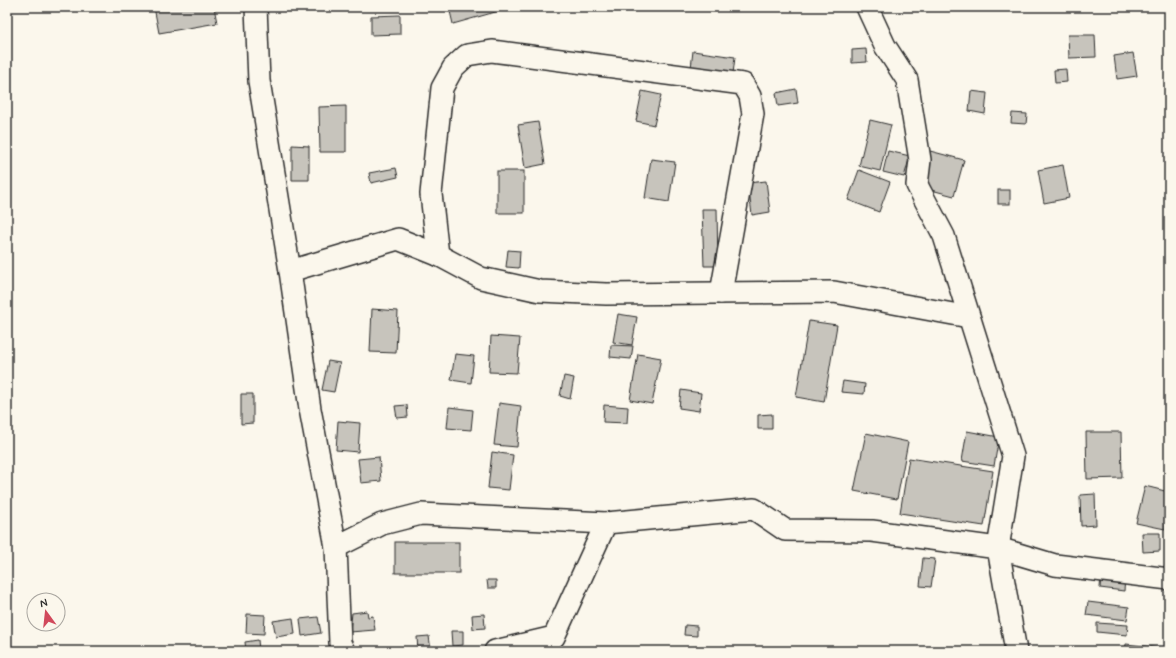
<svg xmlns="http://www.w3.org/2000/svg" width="1176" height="658" viewBox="0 0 1176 658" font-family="Mynerve,sans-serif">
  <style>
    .building { fill: #c7c4bc; stroke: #2b2b2b }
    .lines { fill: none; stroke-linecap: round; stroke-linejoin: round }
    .street-casing { stroke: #2b2b2b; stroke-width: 24 }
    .street { stroke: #fbf7ec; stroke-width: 21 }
  </style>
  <rect width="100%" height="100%" fill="#fbf7ec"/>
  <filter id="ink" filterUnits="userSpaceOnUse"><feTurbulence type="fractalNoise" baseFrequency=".025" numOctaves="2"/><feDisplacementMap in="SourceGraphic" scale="8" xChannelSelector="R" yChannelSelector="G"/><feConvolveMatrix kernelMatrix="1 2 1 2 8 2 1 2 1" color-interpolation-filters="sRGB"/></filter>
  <g filter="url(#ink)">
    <g class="building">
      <polygon points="154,7 214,7 217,23 159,33"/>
      <polygon points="449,7 513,7 453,24"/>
      <polygon points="400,15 400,34 371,35 371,16"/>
      <polygon points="1068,35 1095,35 1096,57 1069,58"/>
      <polygon points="866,49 867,62 852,63 852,50"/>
      <polygon points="693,51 735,57 733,74 691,68"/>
      <polygon points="1133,53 1137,76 1117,79 1114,56"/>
      <polygon points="1066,69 1067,82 1055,83 1054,70"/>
      <polygon points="796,89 798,103 778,106 776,93"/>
      <polygon points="642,91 661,95 654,125 636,121"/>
      <polygon points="971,91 987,93 985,114 969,111"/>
      <polygon points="346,106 346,152 320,152 319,107"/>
      <polygon points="1012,113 1027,114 1026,124 1011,123"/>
      <polygon points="870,120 891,125 880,171 859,166"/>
      <polygon points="538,122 545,164 525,168 518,125"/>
      <polygon points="292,145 309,146 309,180 292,180"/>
      <polygon points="888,151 910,156 904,177 883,172"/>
      <polygon points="930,151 964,160 954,196 920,187"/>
      <polygon points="651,159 675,162 669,202 645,198"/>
      <polygon points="1063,165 1069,198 1044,203 1038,170"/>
      <polygon points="396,168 398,177 371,183 369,173"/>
      <polygon points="859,170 890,182 879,212 848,200"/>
      <rect x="497" y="171" width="27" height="42"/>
      <polygon points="766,181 770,212 752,215 748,183"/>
      <rect x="998" y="190" width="12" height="14"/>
      <polygon points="702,209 717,209 718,266 704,266"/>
      <polygon points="508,250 520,251 519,268 506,267"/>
      <polygon points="372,309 398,311 396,353 370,352"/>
      <polygon points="618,314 637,317 632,345 613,342"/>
      <polygon points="809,321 837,325 824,402 796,397"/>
      <polygon points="491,336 520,338 517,373 489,372"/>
      <polygon points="611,345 633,346 631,359 610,357"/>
      <polygon points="455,354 474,356 471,383 451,380"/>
      <polygon points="638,354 661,358 652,404 630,400"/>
      <polygon points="328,361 340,363 334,392 322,390"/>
      <polygon points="564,376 574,378 570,399 560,396"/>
      <polygon points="843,381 865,384 864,394 841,392"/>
      <polygon points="681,390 701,393 699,411 679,408"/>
      <polygon points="241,394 253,394 253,423 241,424"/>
      <polygon points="499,403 521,406 517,447 494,445"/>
      <polygon points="407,405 408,417 397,418 395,406"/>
      <polygon points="604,405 628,407 627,423 603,422"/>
      <polygon points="449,407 473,410 471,430 447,428"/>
      <polygon points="772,414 772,429 758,429 758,415"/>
      <polygon points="338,421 360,423 358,452 336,450"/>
      <polygon points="967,431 999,437 994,466 962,461"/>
      <polygon points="1086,432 1121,432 1122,478 1087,479"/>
      <polygon points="866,433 908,442 897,499 854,491"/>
      <polygon points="492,452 513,455 509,490 488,488"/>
      <polygon points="379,457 381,481 361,483 358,459"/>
      <polygon points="909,458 993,471 984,526 900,513"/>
      <polygon points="1145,486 1169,492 1169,512 1165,529 1136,523"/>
      <polygon points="1095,494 1096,525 1081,526 1080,495"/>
      <polygon points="1142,533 1160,533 1160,551 1143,552"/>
      <rect x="395" y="542" width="64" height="31"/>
      <polygon points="923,558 935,559 931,587 920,586"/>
      <polygon points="1101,575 1125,577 1124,591 1100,588"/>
      <polygon points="487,580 496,580 496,588 488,588"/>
      <polygon points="1088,602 1129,607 1127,620 1086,615"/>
      <polygon points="367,611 368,617 373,616 375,630 350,632 352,613"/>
      <polygon points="247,614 265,615 264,634 246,633"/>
      <polygon points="484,614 485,628 473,629 472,615"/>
      <polygon points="318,617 321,633 302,636 300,619"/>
      <polygon points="293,618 295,634 276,637 273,621"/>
      <polygon points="1097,623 1128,625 1127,635 1097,632"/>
      <polygon points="685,625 697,626 697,636 684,635"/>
      <polygon points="451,631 463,631 463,645 452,646"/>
      <polygon points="429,636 431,651 418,651 417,637"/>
      <polygon points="258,640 259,650 246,651 245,642"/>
      <polygon points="1126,644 1161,648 1161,651 1125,651"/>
    </g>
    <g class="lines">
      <g class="street-casing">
        <g id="street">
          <polyline points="256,7 259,81 290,271 310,409 336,547 340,643 344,651"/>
          <polyline points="867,7 885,46 907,80 920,160 917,185 944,236 1013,456 998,548 1016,651"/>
          <polyline points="438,255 431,194 442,88 453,68 467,55 492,51 743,84 750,96 753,114 721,293"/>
          <polyline points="290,271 398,239 438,255 481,278 540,291 606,294 834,292 969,317"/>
          <polyline points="336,547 382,524 421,514 606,523 754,509 785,530 872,531 998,548 1055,565 1169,579"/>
          <polyline points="495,651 554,637 606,523"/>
        </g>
      </g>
      <use href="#street" class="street"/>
    </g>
  </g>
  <rect width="1176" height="658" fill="none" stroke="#fbf7ec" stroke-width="24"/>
  <rect x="12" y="12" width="1152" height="634" fill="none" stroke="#2b2b2b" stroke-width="1.5" filter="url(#ink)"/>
  <g transform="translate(46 612) rotate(345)"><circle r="19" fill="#fbf7ec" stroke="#a8a59f"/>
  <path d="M0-3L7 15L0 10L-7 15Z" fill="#d1495b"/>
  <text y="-6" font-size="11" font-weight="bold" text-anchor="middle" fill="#2b2b2b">N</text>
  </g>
</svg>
